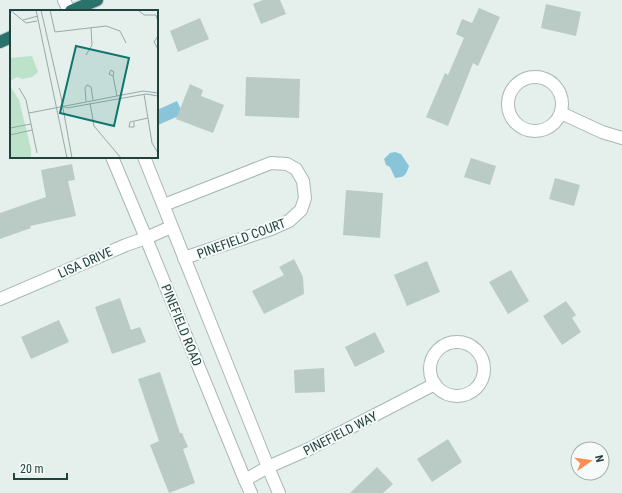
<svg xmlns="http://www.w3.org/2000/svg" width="622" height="493" viewBox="0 0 622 493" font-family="'Roboto Condensed',sans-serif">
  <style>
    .water { fill: #89c5d8 }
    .building { fill: #bacbc5 }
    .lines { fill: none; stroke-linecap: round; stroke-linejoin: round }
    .street-casing { stroke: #a7b8b4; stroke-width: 14 }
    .highway-casing { stroke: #c1cac9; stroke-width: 14 }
    .street { stroke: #fff; stroke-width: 12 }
    .highway { stroke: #2b736a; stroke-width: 12 }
    .labels { text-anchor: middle; stroke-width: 4; stroke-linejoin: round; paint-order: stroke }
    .street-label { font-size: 13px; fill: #22433d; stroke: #f6fbf9 }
    .inset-road { fill: none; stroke: #97aaa6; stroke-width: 1 }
    .view { fill: #0f766e; fill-opacity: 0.15; stroke: #0f766e; stroke-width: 2 }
    .inset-edge { fill: none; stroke: #22433d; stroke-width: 2 }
  </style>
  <rect width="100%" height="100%" fill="#e5efec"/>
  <g class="water">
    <polygon points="177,101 183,114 158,125 157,123 157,110"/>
    <path d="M395 152 401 154 409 166C406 175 405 177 395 178L390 167 386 165 384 159 390 153Z"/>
  </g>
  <g class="building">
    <polygon points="263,0 280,0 286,14 261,24 253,4"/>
    <polygon points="546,4 581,12 576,36 541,28"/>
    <polygon points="479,8 500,17 478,66 473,63 448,126 426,117 445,73 448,75 464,38 456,34 462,19 472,23"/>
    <polygon points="200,18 209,39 178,52 170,31"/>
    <polygon points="246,77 300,79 299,118 245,116"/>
    <polygon points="190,84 203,90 201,96 224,105 213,133 176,119"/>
    <polygon points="471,158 496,166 490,185 464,177"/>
    <polygon points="72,164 75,180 68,181 76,216 30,226 31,228 0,239 0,213 46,197 41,170"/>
    <polygon points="555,178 580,185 574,206 549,199"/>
    <polygon points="346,190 383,193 380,238 343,235"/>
    <polygon points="294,259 303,277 304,294 264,314 252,291 284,275 279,267"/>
    <polygon points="427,261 440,292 407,306 394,275"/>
    <polygon points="511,270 529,301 508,314 489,282"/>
    <polygon points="120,298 131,330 140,327 146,342 112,354 95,307"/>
    <polygon points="566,301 576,315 572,318 581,332 562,345 543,316"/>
    <polygon points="59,320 69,342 31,359 21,337"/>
    <polygon points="375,332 385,352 355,367 345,347"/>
    <polygon points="324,368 325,392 295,393 294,370"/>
    <polygon points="160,372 180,433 182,433 188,447 183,449 195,483 169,493 150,445 159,441 138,379"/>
    <polygon points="448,439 462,462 432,482 417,459"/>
    <polygon points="377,467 393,484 383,493 350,493"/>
  </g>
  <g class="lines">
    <g class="street-casing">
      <g id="street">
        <polyline points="64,0 69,11"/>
        <circle cx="535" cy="104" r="27"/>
        <polyline points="561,113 602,132 622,138"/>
        <polyline points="112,157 146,238 245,480 251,493"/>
        <polyline points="144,157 268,467 279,493"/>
        <polyline points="164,205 271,163 287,164 296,169 303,181 305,198 301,210 289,221 271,229 184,258"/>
        <polyline points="0,299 126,245 146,238 171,227"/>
        <circle cx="457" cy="369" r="27"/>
        <polyline points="245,480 268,467 309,449 435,384"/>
      </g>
    </g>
    <g class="highway-casing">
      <g id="highway">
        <polyline points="71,11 97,0"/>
        <polyline points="0,42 11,37"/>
      </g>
    </g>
    <use href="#street" class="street"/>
    <use href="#highway" class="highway"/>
  </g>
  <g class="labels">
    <g class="street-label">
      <text transform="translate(241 238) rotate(-20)" y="5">PINEFIELD COURT</text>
      <text transform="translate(85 262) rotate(-24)" y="5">LISA DRIVE</text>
      <text transform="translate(182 325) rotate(68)" y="5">PINEFIELD ROAD</text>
      <text transform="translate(340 433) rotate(-27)" y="5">PINEFIELD WAY</text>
    </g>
  </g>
  <g transform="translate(10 10)">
    <rect width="148" height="148" fill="#e5efec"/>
    <path d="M22 46 28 62 22 67 12 69 7 67 0 71V48ZM0 76 9 90 21 139V148H0Z" fill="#bce2ca"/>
    <path class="inset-road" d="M0 0 16 13 27 11M26 0 57 148M31 0 51 87 62 148M40 0 45 22 96 16 110 21 116 33M128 0 134 5H146L148 12M13 10 28 6M148 26 144 32 148 39M76 45 82 35 81 18M103 66 99 64 101 60 104 62 103 66 107 86M9 78 16 90 27 143M134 84 142 133 148 143M76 91 75 78 77 75 81 77 83 90M80 93 84 116 111 148M53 96 57 98 136 84 148 86M19 103 133 81 148 83M124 112V117H119L120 112 138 108M0 118 21 114M0 125 22 120"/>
    <path class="view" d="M66 36 119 48 104 116 50 103Z"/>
    <rect width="148" height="148" class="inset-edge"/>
  </g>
  <g transform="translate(590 461) rotate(77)"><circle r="19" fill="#f6fbf9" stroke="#a1b1ae"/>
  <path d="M0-3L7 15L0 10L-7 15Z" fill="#fe8d54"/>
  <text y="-6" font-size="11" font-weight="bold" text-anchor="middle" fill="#22433d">N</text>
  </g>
  <path d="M14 473v6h53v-6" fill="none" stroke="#22433d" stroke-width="2"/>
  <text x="20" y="473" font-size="12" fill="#22433d" stroke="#f6fbf9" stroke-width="3" paint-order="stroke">20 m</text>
</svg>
